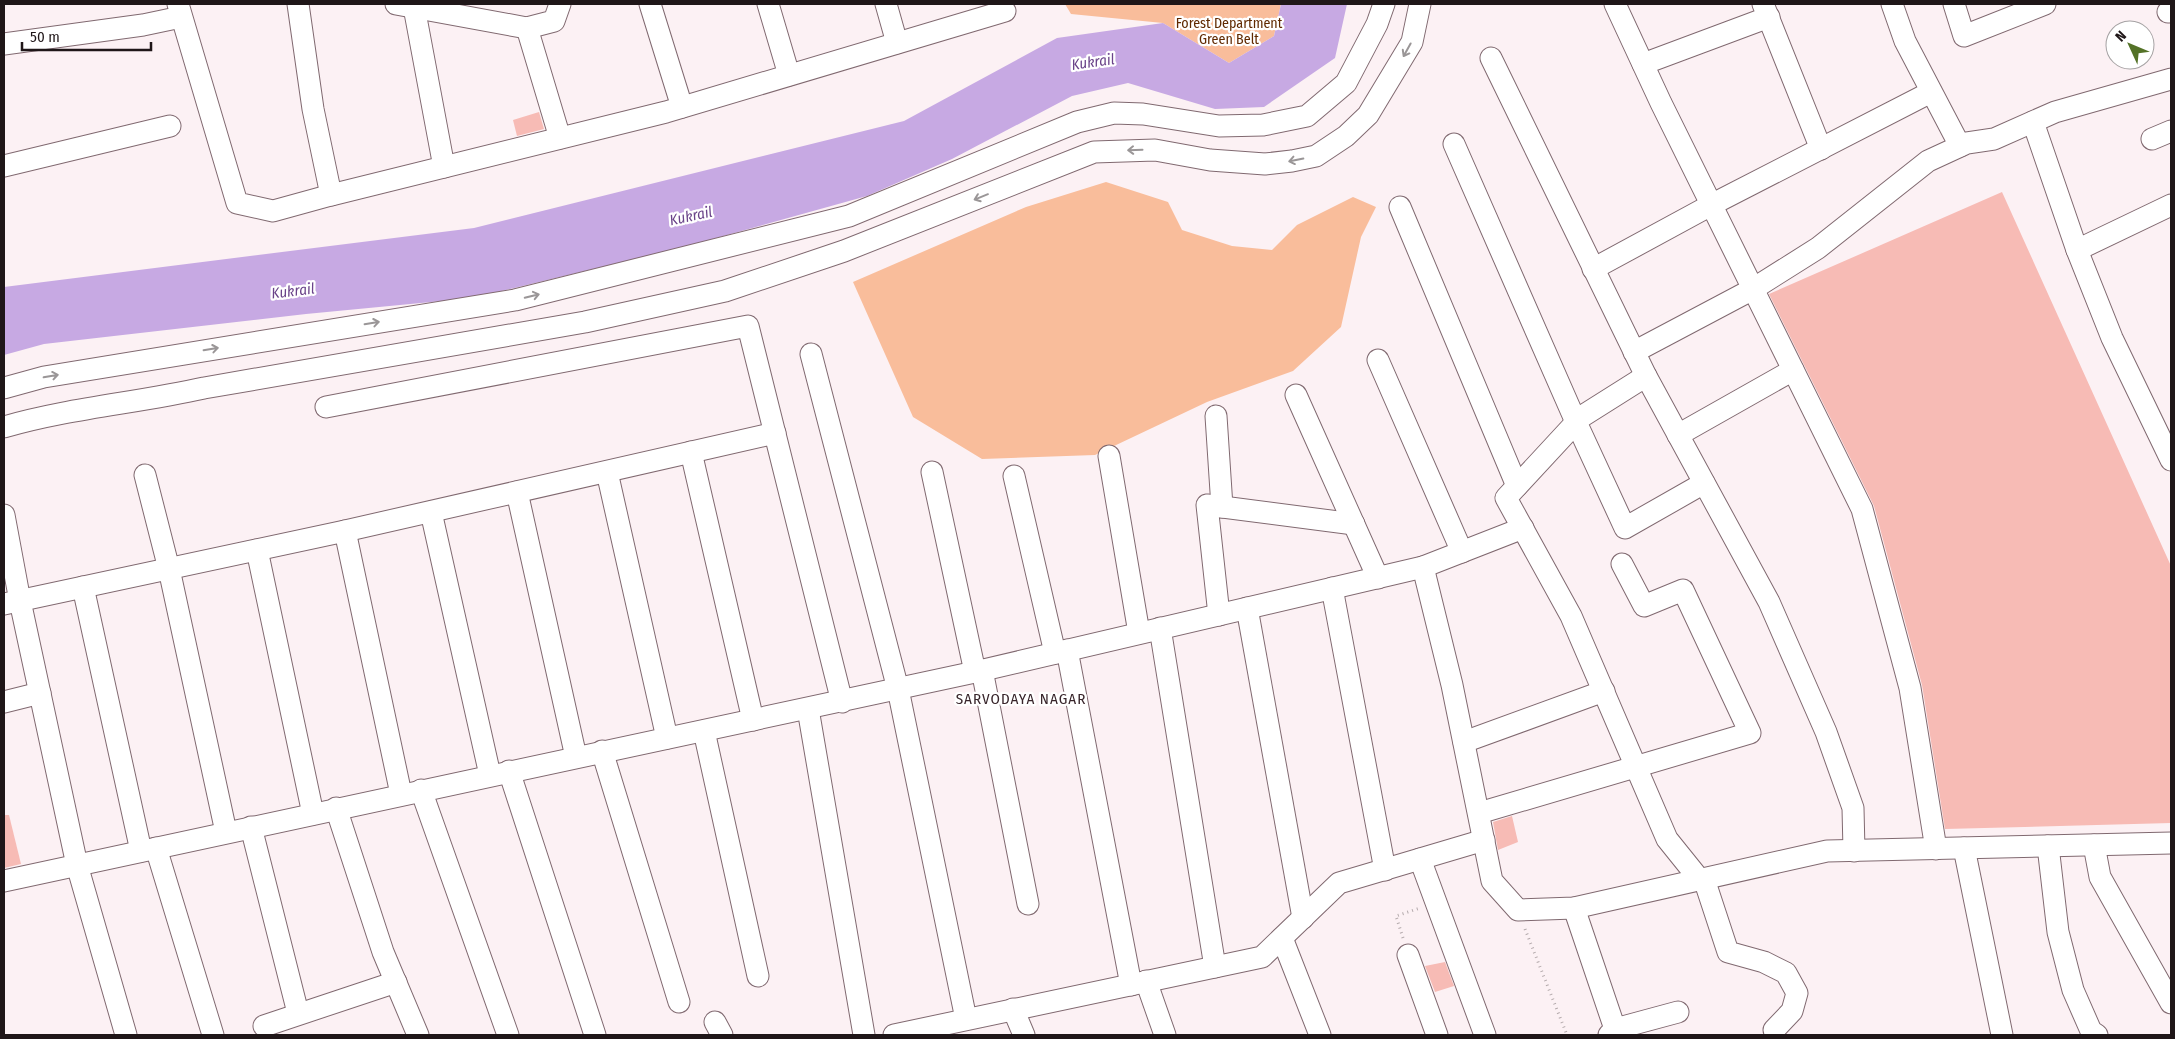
<svg xmlns="http://www.w3.org/2000/svg" width="2175" height="1039" viewBox="0 0 2175 1039" font-family="'Fira Sans Condensed',sans-serif">
  <style>
    .green { fill: #f9bd9b }
    .water { fill: #c7a9e3 }
    .building { fill: #f7bbb5 }
    .lines { fill: none; stroke-linecap: round; stroke-linejoin: round }
    .minor-casing { stroke: #806970; stroke-width: 23 }
    .path { stroke: #b5abad; stroke-width: 3; stroke-dasharray: 1 4; stroke-linecap: butt }
    .minor { stroke: #fff; stroke-width: 21 }
    .oneway { stroke: #9a9697 }
    .labels { text-anchor: middle; stroke-width: 4.5; stroke-linejoin: round; paint-order: stroke }
    .park-label { font-size: 14px; fill: #602900; stroke: #fff }
    .water-label { font-size: 15px; font-style: italic; fill: #6a4389; stroke: #fff }
    .neighbourhood-label { font-size: 15px; letter-spacing: 1px; fill: #37242a; stroke: #fff }
  </style>
  <rect width="100%" height="100%" fill="#fcf1f4"/>
  <g class="green">
    <polygon points="1065,4 1281,4 1274,36 1229,63 1163,23 1071,14"/>
    <polygon points="1106,182 1168,202 1182,230 1232,246 1272,250 1297,225 1353,197 1376,207 1361,237 1341,327 1293,371 1207,402 1095,455 982,459 913,417 853,282 1026,207"/>
  </g>
  <polygon class="water" points="1281,4 1347,4 1335,58 1264,107 1215,109 1128,83 1072,96 952,159 867,196 684,247 473,298 306,314 44,344 4,355 4,287 474,228 904,121 1057,38 1163,23 1229,63 1274,36"/>
  <g class="building">
    <polygon points="539,112 544,129 517,136 513,120"/>
    <polygon points="2002,192 2171,566 2171,823 1945,829 1922,685 1874,506 1769,294"/>
    <polygon points="4,815 9,815 21,864 4,868"/>
    <polygon points="1512,816 1518,842 1498,850 1493,822"/>
    <polygon points="1445,962 1454,986 1435,992 1425,966"/>
  </g>
  <g class="lines">
    <g class="minor-casing">
      <g id="minor">
        <polyline points="178,4 237,203 273,211 331,195 666,112 1005,11"/>
        <polyline points="298,4 313,109 331,195"/>
        <polyline points="396,4 527,28 554,21 560,4"/>
        <polyline points="650,4 682,107"/>
        <polyline points="768,4 789,75"/>
        <polyline points="886,4 897,43"/>
        <polyline points="1615,4 1661,103 1862,509 1910,688 1936,849"/>
        <polyline points="1763,4 1821,149"/>
        <polyline points="1892,4 1905,41 1960,146"/>
        <polyline points="1954,4 1964,36 2045,4"/>
        <polyline points="414,7 444,167"/>
        <polyline points="2168,12 2171,11"/>
        <polyline points="527,28 560,138"/>
        <polyline points="4,44 143,25 181,17"/>
        <polyline points="1491,58 1646,376 1769,602 1826,732 1853,808 1854,851"/>
        <polyline points="1643,64 1769,17"/>
        <polyline points="2033,122 2077,250 2171,205"/>
        <polyline points="2152,139 2171,131"/>
        <polyline points="1454,144 1576,422 1625,528 1704,483"/>
        <polyline points="4,166 170,126"/>
        <polyline points="1400,207 1517,486"/>
        <polyline points="2077,250 2112,338 2171,460"/>
        <polyline points="1593,269 1711,205 1931,92"/>
        <polyline points="1634,352 1753,289 1818,248 1928,161 1967,143 1994,139 2055,112 2171,79"/>
        <polyline points="811,354 898,689 966,1019"/>
        <polyline points="1378,360 1462,552"/>
        <polyline points="1646,376 1581,417 1506,498 1571,616 1667,839 1700,880"/>
        <polyline points="4,388 44,377 515,300 849,216 1077,122 1114,113 1143,114 1219,126 1263,125 1307,116 1346,83 1377,24 1384,4"/>
        <polyline points="1296,395 1378,578"/>
        <polyline points="326,407 748,326 842,702"/>
        <polyline points="1216,416 1222,507"/>
        <path d="M4 427C70 408 137 403 204 388L585 322 725 291 844 251 1094 152 1155 150 1210 160 1265 164 1292 161 1316 156 1346 136 1368 115 1412 42 1420 4"/>
        <polyline points="1678,435 1793,370"/>
        <polyline points="691,452 753,720"/>
        <polyline points="1109,456 1139,633"/>
        <polyline points="607,472 667,738"/>
        <polyline points="932,472 975,672"/>
        <polyline points="145,475 169,569 226,832"/>
        <polyline points="1014,476 1055,653"/>
        <polyline points="517,492 576,757"/>
        <polyline points="431,512 490,775"/>
        <polyline points="4,515 20,601 77,865 126,1035"/>
        <polyline points="345,531 401,794"/>
        <polyline points="257,550 313,814"/>
        <polyline points="1423,567 1452,685 1492,881 1518,910 1574,908 1827,851 2171,843"/>
        <polyline points="83,587 141,851"/>
        <polyline points="1332,588 1385,870"/>
        <polyline points="4,604 345,531 775,433"/>
        <polyline points="1247,608 1303,918"/>
        <polyline points="1219,615 1207,505 1354,524"/>
        <polyline points="1160,628 1215,967"/>
        <polyline points="1067,650 1131,985"/>
        <polyline points="982,670 1028,904"/>
        <polyline points="4,702 40,693"/>
        <polyline points="808,709 864,1035"/>
        <polyline points="704,731 758,976"/>
        <polyline points="1464,742 1604,691"/>
        <polyline points="602,751 679,1002"/>
        <polyline points="509,771 595,1035"/>
        <polyline points="421,790 508,1035"/>
        <polyline points="336,808 383,952 418,1035"/>
        <polyline points="1479,813 1750,733 1683,590 1644,606 1622,564"/>
        <polyline points="251,827 298,1013"/>
        <polyline points="2094,845 2100,877 2171,1003"/>
        <polyline points="2048,846 2058,932 2073,990 2091,1031 2097,1035"/>
        <polyline points="156,848 213,1035"/>
        <polyline points="1964,848 2002,1035"/>
        <polyline points="1420,859 1485,1035"/>
        <polyline points="1704,879 1728,952 1764,962 1786,973 1797,993 1792,1011 1774,1030"/>
        <polyline points="4,881 975,672 1423,567 1523,528"/>
        <polyline points="1574,908 1615,1029 1609,1035"/>
        <polyline points="1282,938 1320,1035"/>
        <polyline points="1408,955 1437,1035"/>
        <polyline points="1146,981 1165,1035"/>
        <polyline points="1013,1009 1024,1035"/>
        <polyline points="715,1022 722,1035"/>
        <polyline points="264,1026 396,982"/>
        <polyline points="1615,1029 1678,1012"/>
        <polyline points="894,1035 1262,957 1339,883 1484,840"/>
      </g>
    </g>
    <g class="path">
      <polyline points="1525,929 1567,1035"/>
      <polyline points="1403,938 1396,916 1420,908"/>
    </g>
    <use href="#minor" class="minor"/>
  </g>
  <defs><path id="oneway-shaft" d="M-6 0H5M1.5-3L5.5 0L1.5 3" fill="none" stroke-width="1.6" stroke-linecap="round" stroke-linejoin="round" transform="scale(1.25)"/></defs>
  <g class="oneway">
    <use href="#oneway-shaft" transform="translate(1407 50) rotate(119)"/>
    <use href="#oneway-shaft" transform="translate(1135 150) rotate(178)"/>
    <use href="#oneway-shaft" transform="translate(1296 160) rotate(169)"/>
    <use href="#oneway-shaft" transform="translate(981 197) rotate(158)"/>
    <use href="#oneway-shaft" transform="translate(532 296) rotate(-14)"/>
    <use href="#oneway-shaft" transform="translate(372 323) rotate(-9)"/>
    <use href="#oneway-shaft" transform="translate(211 349) rotate(-9)"/>
    <use href="#oneway-shaft" transform="translate(51 376) rotate(-10)"/>
  </g>
  <g class="labels">
    <g class="park-label">
      <text x="1229" y="28">Forest Department<tspan x="1229" dy="16">Green Belt</tspan></text>
    </g>
    <g class="water-label">
      <text transform="translate(1093 62) rotate(-8)" y="5">Kukrail</text>
      <text transform="translate(691 216) rotate(-12)" y="5">Kukrail</text>
      <text transform="translate(293 291) rotate(-7)" y="5">Kukrail</text>
    </g>
    <g class="neighbourhood-label">
      <text x="1021" y="704">SARVODAYA NAGAR</text>
    </g>
  </g>
  <rect width="2175" height="1039" fill="none" stroke="#1f1618" stroke-width="10"/>
  <g transform="translate(2130 45) rotate(314)"><circle r="24" fill="#ffffff" stroke="#a5a2a3"/>
  <path d="M0-4L9 19L0 12L-9 19Z" fill="#547227"/>
  <text y="-8" font-size="14" font-weight="bold" text-anchor="middle" fill="#1f1618">N</text>
  </g>
  <path d="M22 42v8h129v-8" fill="none" stroke="#1f1618" stroke-width="2.5"/>
  <text x="30" y="42" font-size="15" fill="#1f1618" stroke="#ffffff" stroke-width="4" paint-order="stroke">50 m</text>
</svg>
